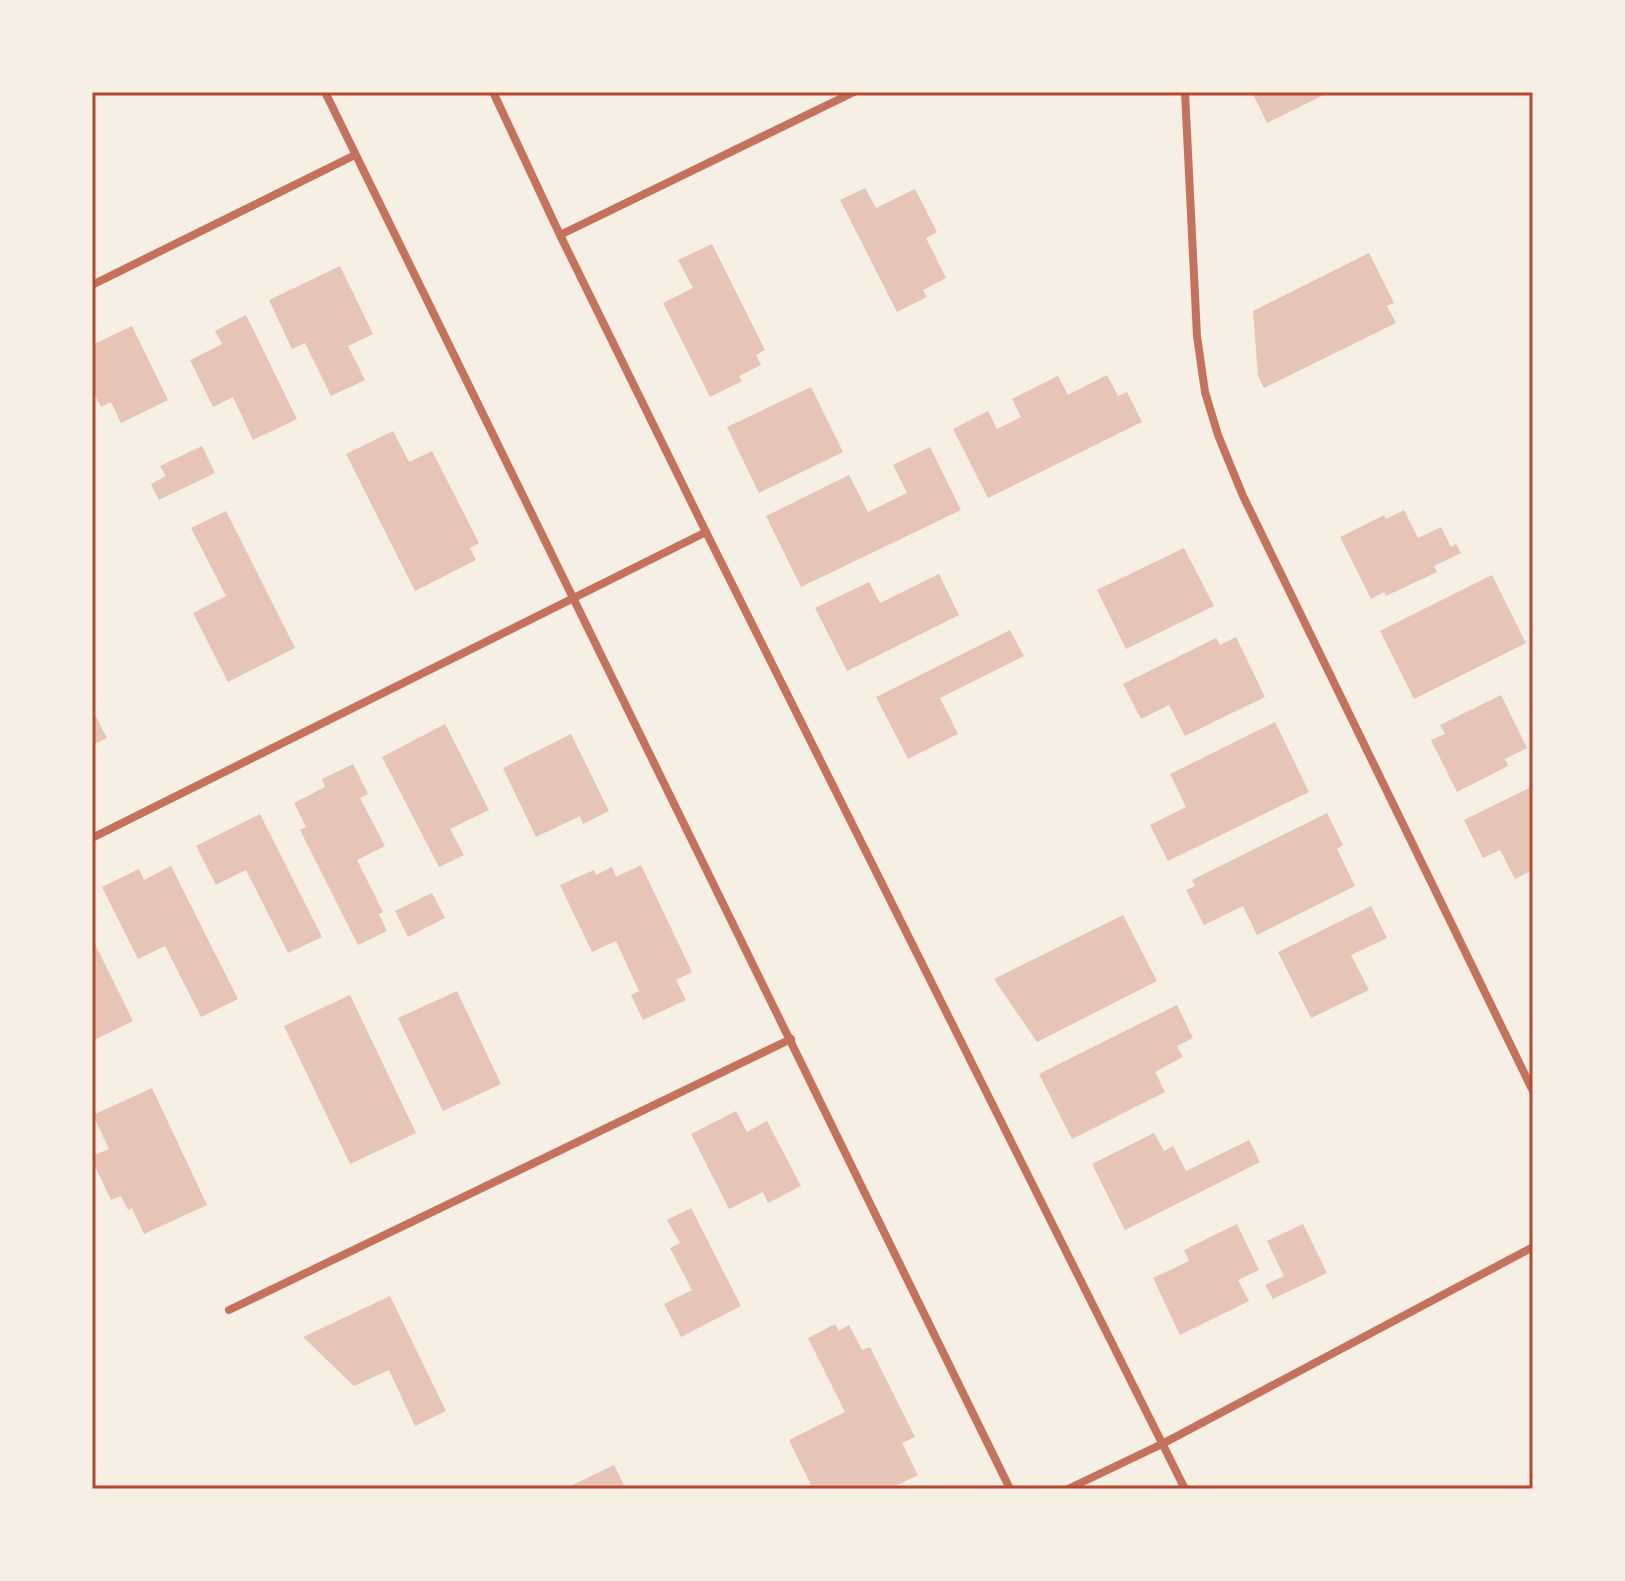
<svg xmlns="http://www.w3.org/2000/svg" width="1625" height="1581" viewBox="0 0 1625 1581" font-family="'Alegreya Sans',sans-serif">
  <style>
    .building { fill: #e6c5b7 }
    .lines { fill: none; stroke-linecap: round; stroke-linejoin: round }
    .minor { stroke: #c5725c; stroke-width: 8 }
    .neatline { fill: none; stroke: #b5482f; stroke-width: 3 }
  </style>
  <rect width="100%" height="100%" fill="#f6efe4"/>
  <g class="building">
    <polygon points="1252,92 1330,92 1267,123"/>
    <polygon points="865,188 876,208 915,189 937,232 926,238 946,278 923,290 927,297 897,312 840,200"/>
    <polygon points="712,244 765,350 756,355 761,365 739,376 742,381 710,397 663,303 693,288 678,260"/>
    <polygon points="1369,253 1394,303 1387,306 1396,323 1264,388 1258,376 1253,311"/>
    <polygon points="340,266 373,334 348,346 365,380 331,396 305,343 292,349 269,300"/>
    <polygon points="246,315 297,419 253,440 233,397 213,407 190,360 222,344 215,331"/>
    <polygon points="132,326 168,400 121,423 111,402 101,407 92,390 92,345"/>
    <polygon points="1107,375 1118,396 1127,392 1142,422 988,498 953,429 988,411 997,429 1021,417 1012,399 1058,376 1068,395"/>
    <polygon points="811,387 843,452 759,493 727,427"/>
    <polygon points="393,431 409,462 432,451 479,543 470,548 476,560 415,591 346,454"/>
    <polygon points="202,446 215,473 159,500 151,484 166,476 160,466"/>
    <polygon points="930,447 961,510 801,587 766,516 849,475 868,512 907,493 893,465"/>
    <polygon points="1404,510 1418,538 1441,527 1451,547 1456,544 1461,553 1434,566 1437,572 1386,596 1384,592 1371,599 1340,537 1384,515 1386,519"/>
    <polygon points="226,511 295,648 228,682 193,613 226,596 191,528"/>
    <polygon points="1184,548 1214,606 1126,649 1097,590"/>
    <polygon points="939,574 959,615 847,671 815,608 869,582 880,603"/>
    <polygon points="1492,575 1526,643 1414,699 1380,631"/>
    <polygon points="1010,630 1024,656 940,698 958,734 908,759 876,697"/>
    <polygon points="1236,637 1265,697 1185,736 1169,705 1141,719 1123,684 1216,638 1220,645"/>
    <polygon points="1501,695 1527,748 1505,759 1508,766 1457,792 1431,740 1445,734 1440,725"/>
    <polygon points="92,709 107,738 92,745"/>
    <polygon points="1275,722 1309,792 1168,861 1150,825 1186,807 1170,774"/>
    <polygon points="445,724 489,810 450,829 464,855 439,867 382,757"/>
    <polygon points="571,734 609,811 583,824 580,816 536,837 503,768"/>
    <polygon points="353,764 368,794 360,798 385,846 357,860 383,912 379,914 387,931 358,945 300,830 306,827 294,803 325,787 322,779"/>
    <polygon points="1533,786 1533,870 1515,879 1500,850 1483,858 1464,820"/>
    <polygon points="1327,813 1343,845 1337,849 1355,886 1257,935 1243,906 1204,925 1186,890 1195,886 1192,880"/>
    <polygon points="260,814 322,937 288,953 246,870 216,885 196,846"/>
    <polygon points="641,865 692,972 676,980 686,1000 643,1020 631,995 639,991 616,941 592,952 560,885 594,870 596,875 612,867 616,877"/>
    <polygon points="171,866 238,999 201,1017 165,946 138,959 102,887 139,869 144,880"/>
    <polygon points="432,893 445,918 408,937 395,911"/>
    <polygon points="1371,906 1387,938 1351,955 1369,990 1311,1018 1278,952"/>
    <polygon points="1123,915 1157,981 1037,1042 994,979"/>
    <polygon points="92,938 133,1021 92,1041"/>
    <polygon points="457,991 501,1084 443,1111 398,1018"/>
    <polygon points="350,995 416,1133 350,1164 284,1026"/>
    <polygon points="1177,1005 1193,1038 1177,1046 1183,1057 1155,1072 1165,1092 1072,1139 1039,1074"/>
    <polygon points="152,1088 207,1205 144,1234 132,1208 128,1210 121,1196 111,1200 92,1160 92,1156 109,1149 93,1115"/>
    <polygon points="736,1111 747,1132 767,1121 801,1186 768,1203 763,1192 729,1209 691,1134"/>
    <polygon points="1154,1133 1164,1151 1173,1146 1186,1171 1249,1140 1260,1162 1125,1230 1092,1164"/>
    <polygon points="691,1208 741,1306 681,1337 664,1304 692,1290 670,1248 680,1243 667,1220"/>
    <polygon points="1237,1224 1259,1270 1238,1280 1249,1301 1180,1335 1153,1278 1189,1261 1184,1250"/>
    <polygon points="1303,1224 1327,1273 1273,1299 1265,1285 1284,1276 1267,1241"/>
    <polygon points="390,1296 446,1411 415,1426 389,1370 354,1386 303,1337"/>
    <polygon points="835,1324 839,1331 849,1325 862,1350 870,1347 915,1437 902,1443 918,1475 889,1489 813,1489 789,1440 845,1412 808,1338"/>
    <polygon points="614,1465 626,1489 564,1489"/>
  </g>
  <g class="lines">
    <g class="minor">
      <polyline points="325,92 1010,1489"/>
      <polyline points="493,92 560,235 706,532 1185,1489"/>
      <polyline points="1185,92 1197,336 1205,392 1218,435 1243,496 1533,1091"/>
      <polyline points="560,235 854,92"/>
      <polyline points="92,285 355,155"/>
      <polyline points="92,838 706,532"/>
      <polyline points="229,1310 791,1039"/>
      <polyline points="1068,1489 1164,1443 1533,1247"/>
    </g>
  </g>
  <rect width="1625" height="1581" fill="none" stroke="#f6efe4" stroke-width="188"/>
  <rect x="94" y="94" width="1437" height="1393" class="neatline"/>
</svg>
